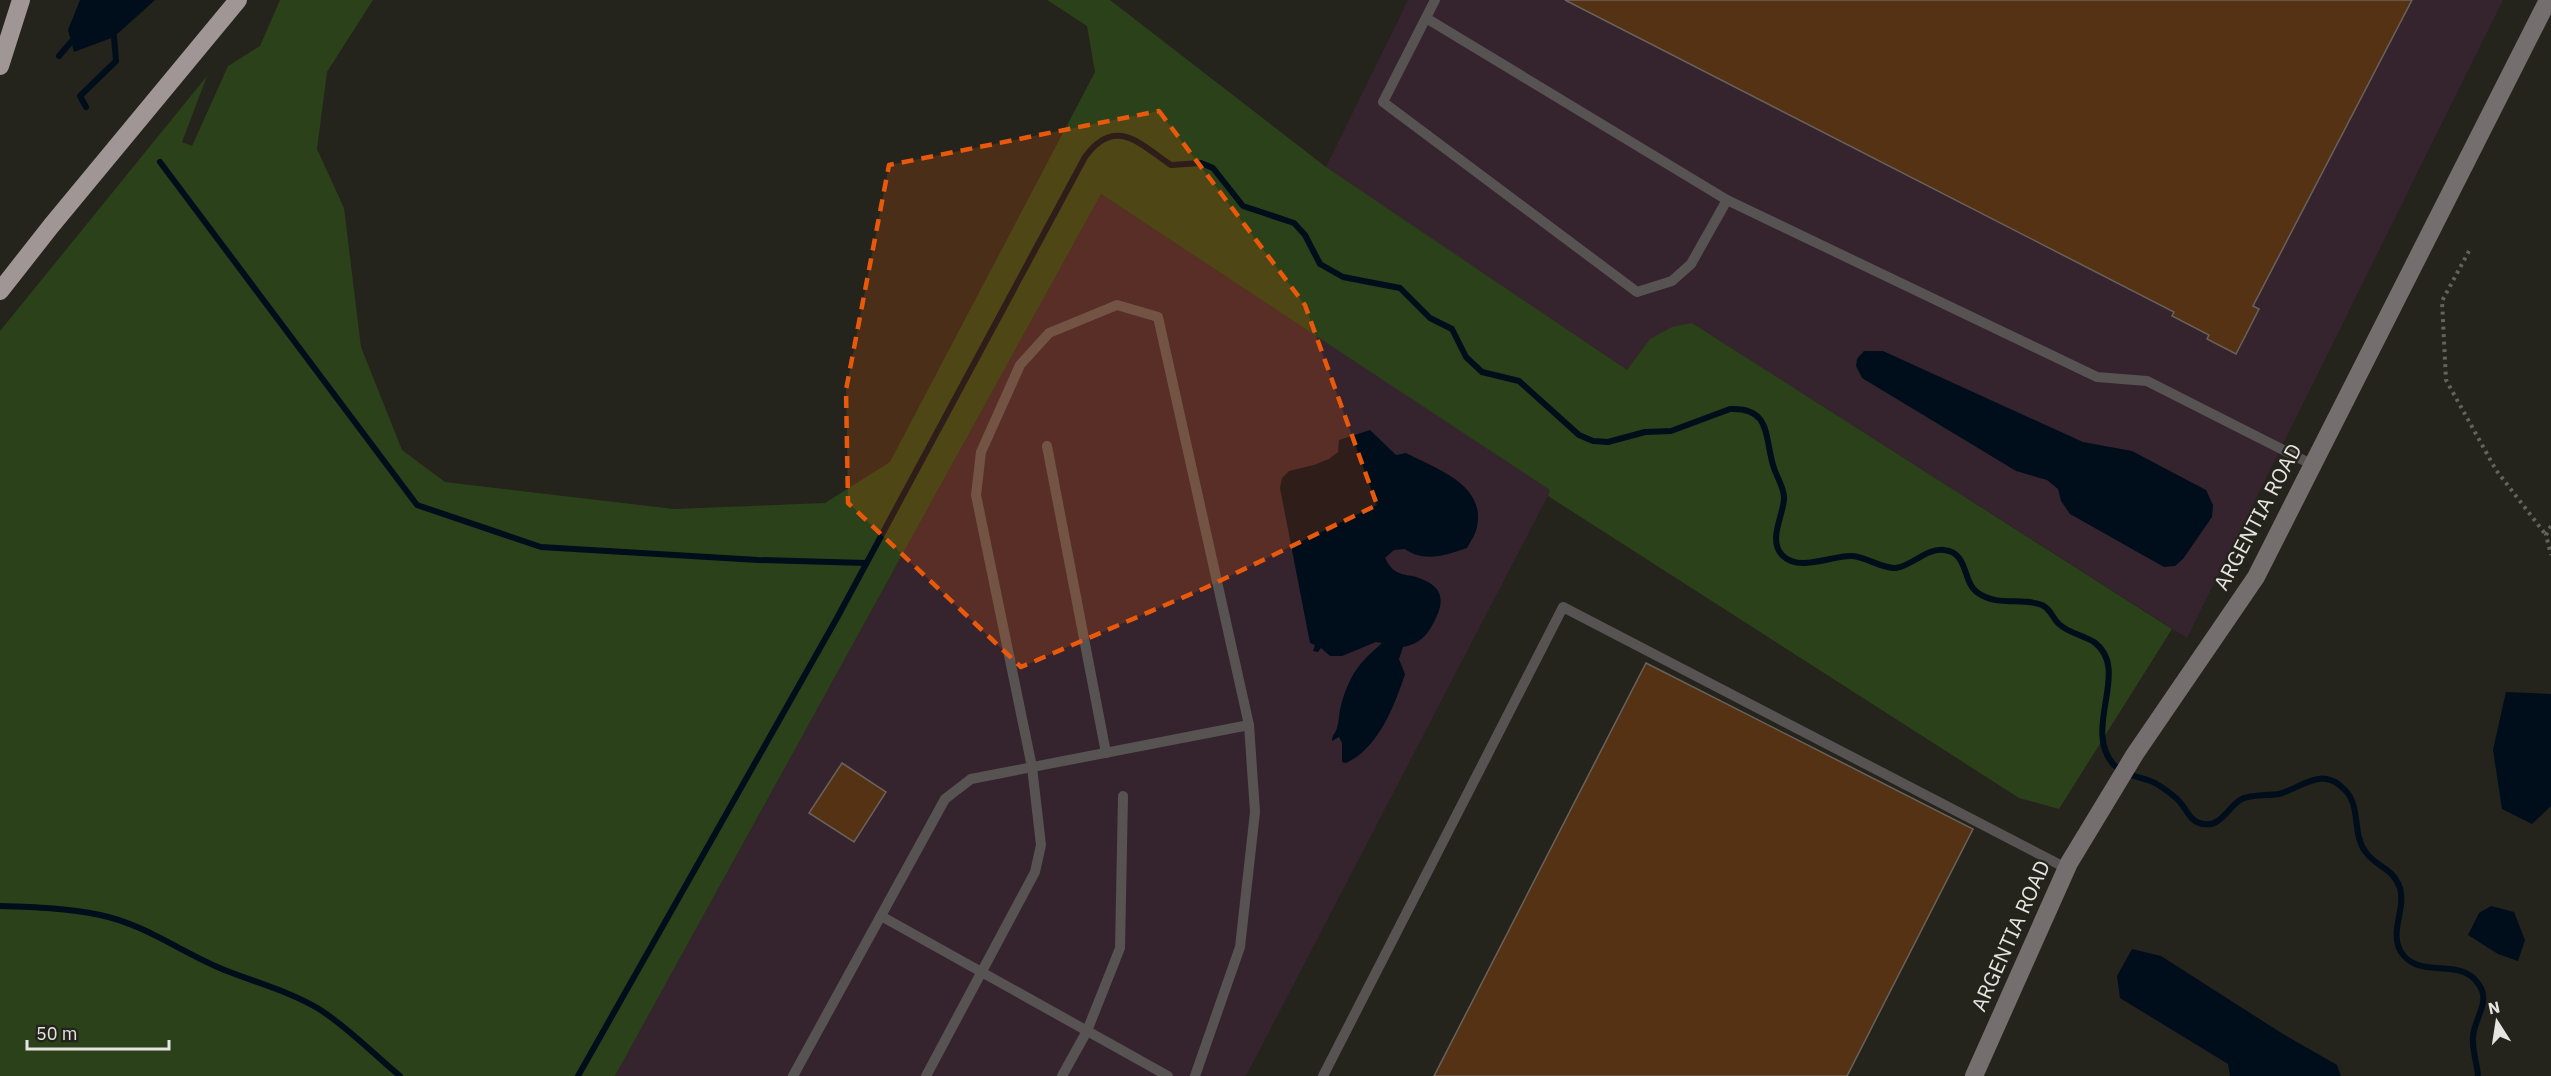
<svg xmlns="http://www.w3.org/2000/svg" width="2551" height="1076" viewBox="0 0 2551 1076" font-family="'IBM Plex Sans',sans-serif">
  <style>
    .industrial { fill: #35242d }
    .green { fill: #2a411a }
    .water { fill: #000e1c }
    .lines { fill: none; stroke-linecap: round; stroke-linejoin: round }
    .stream { stroke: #000e1c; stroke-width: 6 }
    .building { fill: #553213; stroke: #69625c; stroke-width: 1.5 }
    .path { stroke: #63625c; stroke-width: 4; stroke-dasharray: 3 4.5; stroke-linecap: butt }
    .lane { stroke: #575353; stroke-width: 10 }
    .secondary { stroke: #756e6e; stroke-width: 18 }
    .highway { stroke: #a09696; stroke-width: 18 }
    .marked { fill: #e8590c; fill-opacity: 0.2; stroke: #e8590c; stroke-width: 4.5; stroke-dasharray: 12 8; stroke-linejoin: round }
    .labels { text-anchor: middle; stroke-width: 4.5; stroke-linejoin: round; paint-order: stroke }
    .street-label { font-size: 21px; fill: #e6e5e1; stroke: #24231c }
  </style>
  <rect width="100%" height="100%" fill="#24231c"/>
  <g class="industrial">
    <polygon points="1408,0 2503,0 2187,638 1692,323 1650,339 1627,371 1326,167"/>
    <polygon points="1101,194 1551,490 1246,1076 615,1076"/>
  </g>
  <polygon class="green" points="280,0 373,0 327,72 317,149 344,208 361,347 402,450 445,482 674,509 825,503 890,462 1095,72 1087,26 1047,0 1110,0 1326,167 1627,370 1650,339 1672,327 1692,323 2172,629 2059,809 2019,798 1548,496 1550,490 1101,194 615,1076 0,1076 0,331 207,76 182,142 192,146 228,66 260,46"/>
  <g class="water">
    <polygon points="80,0 155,0 114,37 74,52 68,30"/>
    <polygon points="1864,351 1883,351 2083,442 2132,451 2206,490 2213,505 2212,517 2183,559 2175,566 2164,567 2070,514 2061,501 2058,489 2047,480 2016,471 1862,378 1856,366 1857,359"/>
    <path d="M1370 430 1396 455 1406 453C1437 469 1486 485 1477 527 1476 534 1470 542 1467 548 1447 555 1424 563 1405 549L1394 550 1385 558C1388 563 1391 569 1397 572 1404 576 1412 575 1419 578 1444 587 1445 601 1434 622 1427 636 1419 644 1403 647L1399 659 1405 674C1395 705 1378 749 1346 763L1342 762V743L1339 737 1332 741C1332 735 1335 734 1337 728 1339 721 1339 712 1341 705 1350 674 1359 663 1382 643L1376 642 1342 656H1330L1321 648 1318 652 1313 651 1315 645 1310 643 1308 633 1280 488 1282 478 1289 471 1314 465 1329 459 1338 452 1339 440Z"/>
    <polygon points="2506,692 2551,694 2551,806 2532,824 2502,809 2493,750"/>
    <polygon points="2491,906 2514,912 2525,940 2518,961 2498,954 2468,935 2479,913"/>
    <polygon points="2132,949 2161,956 2283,1034 2337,1065 2341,1076 2230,1076 2228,1064 2120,998 2117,976"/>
  </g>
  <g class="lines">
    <g class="stream">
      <polyline points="59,56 71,42"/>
      <polyline points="86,107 80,96 116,61 114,37"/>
      <polyline points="160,162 417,505 541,547 758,560 866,563"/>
      <path d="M0 906C34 907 67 908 100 915 144 924 181 952 222 969 254 982 289 991 319 1009 349 1028 373 1054 400 1076"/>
      <path d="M578 1076 837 618 1085 157C1115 116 1139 143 1171 165L1201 163 1213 168 1243 206 1294 223 1305 235 1320 264 1343 277 1400 288 1430 318 1452 329 1466 357 1482 372 1519 381 1579 435 1593 441 1608 442 1645 432 1671 431 1730 409C1773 407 1764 440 1774 468 1777 478 1785 489 1784 499 1783 516 1768 540 1782 555 1799 573 1832 555 1852 556 1867 557 1882 569 1896 568 1912 566 1926 548 1944 550 1969 552 1962 583 1978 593 1998 607 2023 597 2042 605 2052 610 2052 618 2059 624 2068 633 2083 635 2094 642 2132 670 2081 729 2114 765 2125 777 2141 776 2155 783 2162 787 2170 793 2176 798 2186 806 2189 823 2204 824 2220 827 2228 808 2240 800 2250 794 2267 796 2279 794 2302 788 2321 765 2345 790 2361 806 2352 833 2365 851 2375 867 2393 867 2400 888 2406 909 2389 932 2401 952 2419 980 2458 957 2477 982 2493 1001 2474 1017 2473 1037 2472 1050 2477 1063 2478 1076"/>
    </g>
  </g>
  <g class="building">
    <polygon points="1565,0 2412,0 2253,306 2259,309 2236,354 2207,339 2209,335 2172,316 2174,312"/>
    <polygon points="1646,663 1973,829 1847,1076 1434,1076"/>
    <polygon points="842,763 886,792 854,842 809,813"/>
  </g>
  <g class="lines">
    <g class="path">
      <polyline points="2469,251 2442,301 2446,380 2496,470 2546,535"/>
      <polyline points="2551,526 2546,535 2551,555"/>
    </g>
    <g class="lane">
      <polyline points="1426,18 1727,200 1691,264 1672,281 1637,292 1383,102 1435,0"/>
      <polyline points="1727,200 2097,377 2147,381 2313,465"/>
      <polyline points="1047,446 1106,753"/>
      <polyline points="881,916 1168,1076"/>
      <polyline points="793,1076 945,799 971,779 1249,725"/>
      <polyline points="926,1076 1035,872 1041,845 1032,767 976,495 981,452 1020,365 1049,333 1117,305 1158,317 1249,725 1255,812 1240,947 1195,1076"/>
      <polyline points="1062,1076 1087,1031 1120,948 1123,796"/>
      <polyline points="1323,1076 1563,607 2066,868"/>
    </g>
    <polyline class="secondary" points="1974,1076 2069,863 2135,754 2256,577 2548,0"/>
    <g class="highway">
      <polyline points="0,66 21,0"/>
      <polyline points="0,291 51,226 238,0"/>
    </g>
  </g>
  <path class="marked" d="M1159 111 1305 305 1377 505 1205 588 1021 667 848 503 846 390 889 165Z"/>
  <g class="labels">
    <g class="street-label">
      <text transform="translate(2258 517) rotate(-62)" y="7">ARGENTIA ROAD</text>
      <text transform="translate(2011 936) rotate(-66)" y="7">ARGENTIA ROAD</text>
    </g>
  </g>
  <g transform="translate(2497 1022) rotate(348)" stroke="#24231c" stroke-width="4.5" paint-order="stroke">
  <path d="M0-4.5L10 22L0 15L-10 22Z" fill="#e6e5e1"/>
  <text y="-9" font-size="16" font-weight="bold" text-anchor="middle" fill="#e6e5e1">N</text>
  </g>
  <path d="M27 1040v9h142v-9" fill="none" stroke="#e6e5e1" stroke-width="3"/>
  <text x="36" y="1040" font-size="18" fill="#e6e5e1" stroke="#24231c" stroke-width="4.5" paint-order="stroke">50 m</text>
</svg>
